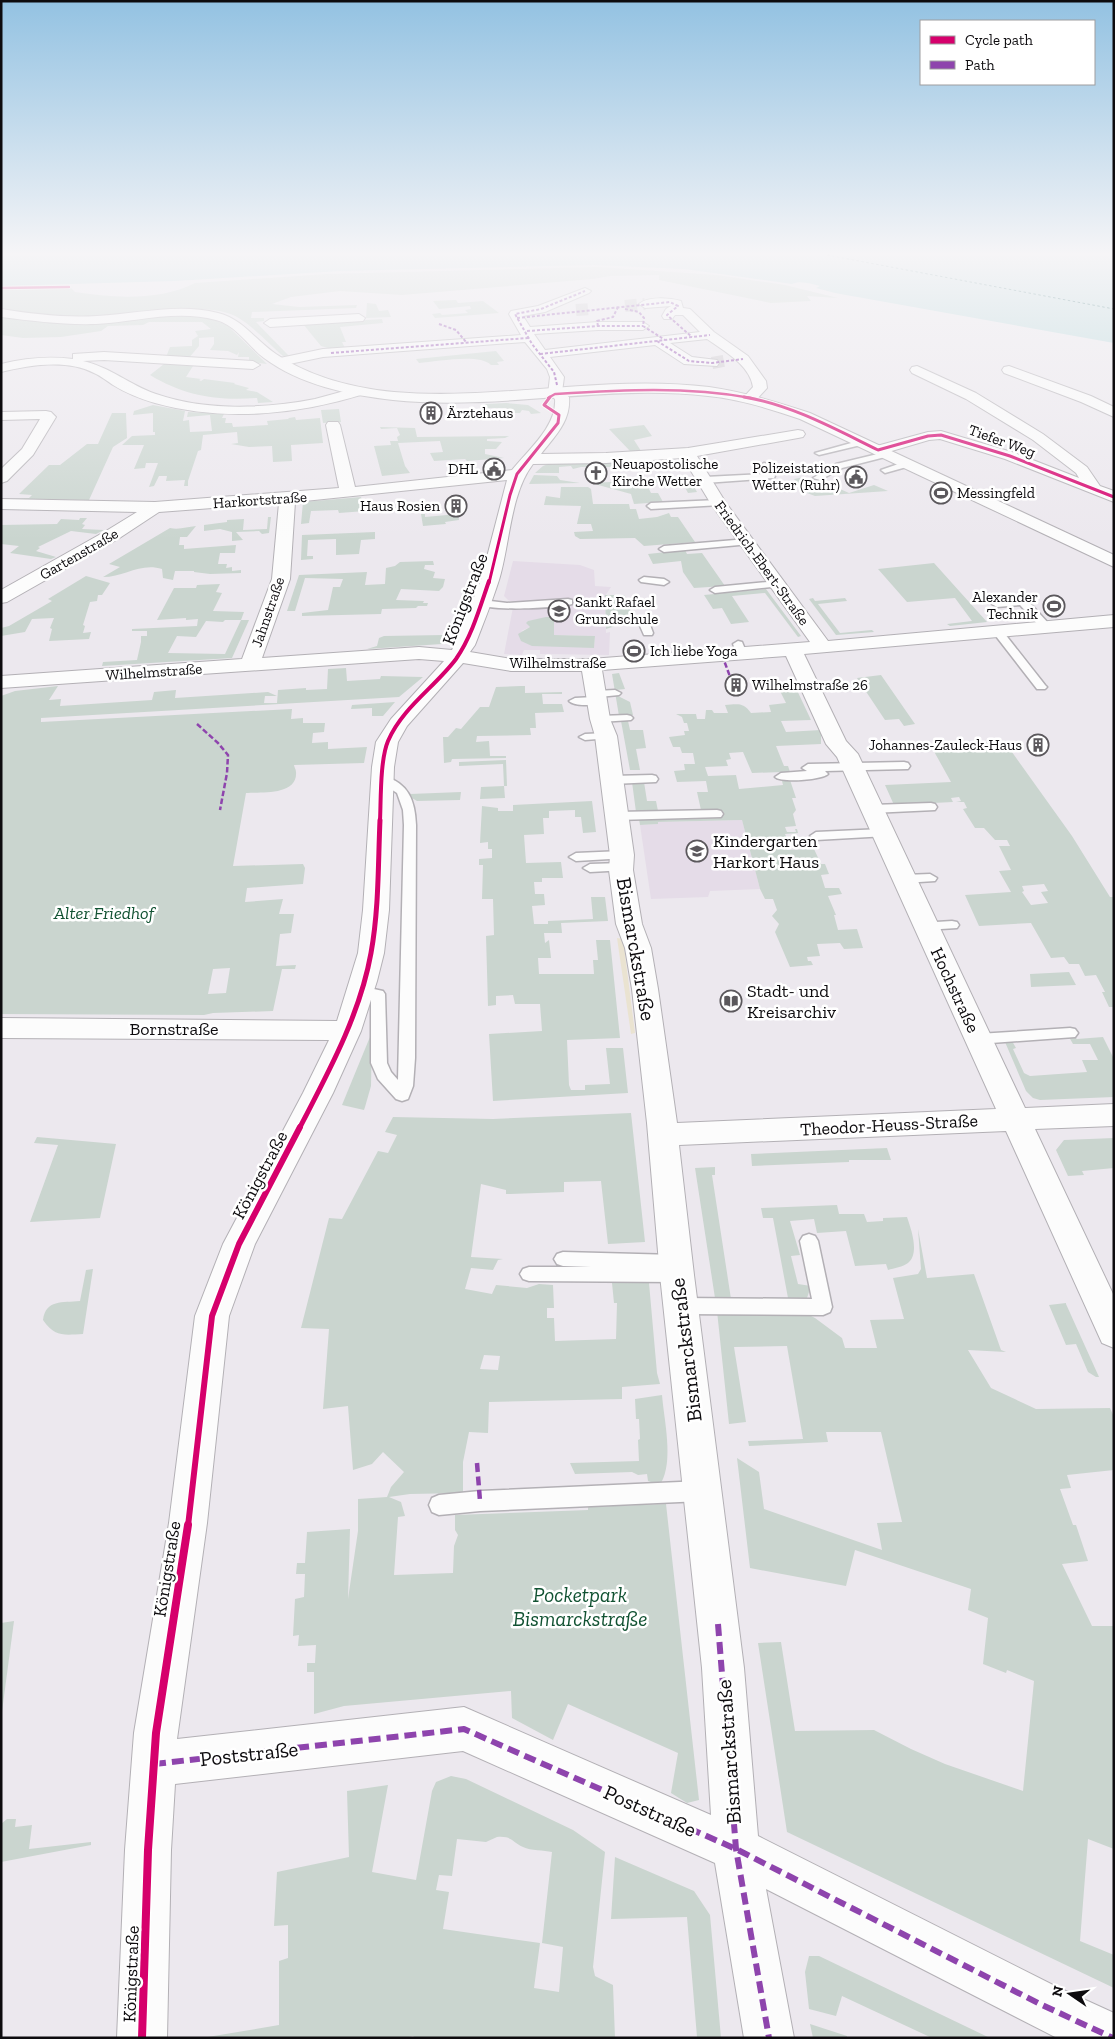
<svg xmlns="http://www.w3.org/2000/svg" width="1115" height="2039" viewBox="0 0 1115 2039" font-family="'Zilla Slab',serif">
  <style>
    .built { fill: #e5dce8; fill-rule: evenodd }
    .green { fill: #cad5cf; fill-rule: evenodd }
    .sand { fill: #eae3d1 }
    .water { fill: #b3d6d9 }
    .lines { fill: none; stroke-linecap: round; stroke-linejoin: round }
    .ferry { stroke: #0f595c; stroke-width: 1; stroke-dasharray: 2.5 2.5; stroke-linecap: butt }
    .street-tunnel { stroke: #cbc7cc; stroke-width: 12; stroke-dasharray: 12 6; stroke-linecap: butt }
    .lane-casing { stroke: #b3b0b5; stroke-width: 3 }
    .street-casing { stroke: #b3b0b5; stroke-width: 2 }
    .secondary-casing { stroke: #b3b0b5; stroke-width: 2 }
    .lane { fill: #fcfcfc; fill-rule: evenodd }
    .street { fill: #fcfcfc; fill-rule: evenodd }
    .secondary { fill: #fcfcfc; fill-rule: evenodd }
    .quiet-far3 { stroke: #8e44ad; stroke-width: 2; stroke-dasharray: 3 2; stroke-linecap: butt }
    .quiet-far2 { stroke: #8e44ad; stroke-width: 2.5; stroke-dasharray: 5.5 2.5; stroke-linecap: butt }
    .quiet-far1 { stroke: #8e44ad; stroke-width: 4.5; stroke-dasharray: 9 4.5; stroke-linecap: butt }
    .quiet { stroke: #8e44ad; stroke-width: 6; stroke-dasharray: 12 6; stroke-linecap: butt }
    .cycleway-far5-casing { stroke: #fff; stroke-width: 4 }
    .cycleway-far4-casing { stroke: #fff; stroke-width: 5 }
    .cycleway-far3-casing { stroke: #fff; stroke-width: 6 }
    .cycleway-far2-casing { stroke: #fff; stroke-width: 8 }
    .cycleway-far1-casing { stroke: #fff; stroke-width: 9 }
    .cycleway-casing { stroke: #fff; stroke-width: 11 }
    .cycleway-far5 { stroke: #d6006c; stroke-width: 2.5 }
    .cycleway-far4 { stroke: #d6006c; stroke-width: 3 }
    .cycleway-far3 { stroke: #d6006c; stroke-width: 4 }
    .cycleway-far2 { stroke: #d6006c; stroke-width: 5 }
    .cycleway-far1 { stroke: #d6006c; stroke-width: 6 }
    .cycleway { stroke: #d6006c; stroke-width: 8 }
    .labels { text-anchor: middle; stroke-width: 5; stroke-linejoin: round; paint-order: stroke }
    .far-poi-label { font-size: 15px; fill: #0d0b0e; stroke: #fff; text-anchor: start }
    .far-street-label { font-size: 15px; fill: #0d0b0e; stroke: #fff }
    .street-label { font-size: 18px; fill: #0d0b0e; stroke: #fff }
    .poi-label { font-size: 18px; fill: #0d0b0e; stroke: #fff; text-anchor: start }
    .park-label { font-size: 18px; font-style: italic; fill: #115232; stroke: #fff }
    .near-street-label { font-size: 21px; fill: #0d0b0e; stroke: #fff }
    .near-park-label { font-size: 21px; font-style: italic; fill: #115232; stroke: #fff }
  </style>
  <rect width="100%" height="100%" fill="#ece8ee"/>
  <g class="built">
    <path d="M513 561 580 565 594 570 595 586 611 587 605 596 606 633 610 632 609 655 540 654V650H524L522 655 504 654 514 602 508 600 504 596ZM553 617 554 635 595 636 594 647 521 631 530 627 528 621Z"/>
    <polygon points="742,820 760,889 710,891 708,897 651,899 640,825 657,824 658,822"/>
  </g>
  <g class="green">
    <path d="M598 267 717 275 785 285 838 298 807 296 811 301 771 303 659 280V275L610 276 593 279 402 295 340 291 291 297 272 304 299 307 357 305 356 308 252 312 251 318H264V321L256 322 289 356H283C270 345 248 321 233 315 200 301 127 316 89 318 59 319 30 314 1 309V289L71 288 75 292C113 298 160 301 195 283L327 274Z"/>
    <polygon points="456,300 458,303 483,301 499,313 435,318 432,314 440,313 442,315 468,313 465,310 471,309 470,306 439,309 433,301"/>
    <polygon points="367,303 376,304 379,311 388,310 391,317 366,318"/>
    <path d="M1 315C25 319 49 324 74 324 113 323 198 304 229 327L267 364 249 362V357H238L239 352 237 355 228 351 210 350 214 344V337L199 338V346L188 359 166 357 170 347 192 346V340L198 336 195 331 211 329 202 322H149L143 325 108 326 101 331 61 337 23 338 1 335Z"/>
    <polygon points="382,319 383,323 340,327 346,342 342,342 345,348 328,348 321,346 303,324"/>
    <path d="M496 351 504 361 497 362 499 365H491C479 353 436 362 419 363L416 359Z"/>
    <path d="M164 364 193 366 186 377 201 379 199 380 201 381 204 379 235 383 234 384 249 388 246 390 257 392 273 402 258 403 257 398C217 401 185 396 150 375Z"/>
    <polygon points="506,403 528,405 541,413 531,414 529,411 522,410 520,413 507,413 508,409 506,408 485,408 485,404"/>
    <polygon points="153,405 185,411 183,421 189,420 190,432 212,431 210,415 187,417 188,412 224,414 222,418 226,418 225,423 232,423 233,427 268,425 267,421 288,419 289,418 295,417 296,420 320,418 323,443 291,445 292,461 273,462 272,446 249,447 231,444 238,443 237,432 203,435 201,450 198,451 188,481 188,486 184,486 185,480 166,481 167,476 159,476 154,486 149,487 158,463 146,463 145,468 134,469 144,445 122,445 132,436 155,435 155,432 153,432 153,413 133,415 134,411"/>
    <polygon points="339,409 341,422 323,423 321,410"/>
    <polygon points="112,413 126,413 127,438 113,447 89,500 10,499 29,498 32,495 19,494 49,465 60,465 87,444 98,444"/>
    <polygon points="644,425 652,436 634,440 641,451 630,451 609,429"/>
    <polygon points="380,427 415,428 417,437 509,436 505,438 487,439 487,441 502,442 496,449 485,449 485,454 504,458 467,461 465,459 434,461 430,453 443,452 440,441 398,443 405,466 410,473 382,476 374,446 391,445 390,441 398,441 397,437 400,435 397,428 381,429"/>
    <polygon points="619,463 620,466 618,467 581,467 573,469 571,466 559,467 559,473 535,473 543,466 548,464"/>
    <polygon points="534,475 557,476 560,480 580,483 529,484"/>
    <polygon points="804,477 831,491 840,489 849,493 874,485 888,491 815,496 807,493 794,479"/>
    <polygon points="689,478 697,492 688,493 682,482 653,483 655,486 648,487 651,493 658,493 663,502 634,504 631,494 591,483"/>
    <polygon points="561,487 588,487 591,489 593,504 629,504 630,509 636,509 639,519 657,517 669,513 671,517 678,517 695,542 644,546 635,538 580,539 575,536 574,532 593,531 591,524 577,524 581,506 544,505 546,496 560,498"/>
    <polygon points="361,497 365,511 339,513 338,510 311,511 309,523 301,524 303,502"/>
    <polygon points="421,514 425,514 425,517 458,514 459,520 445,522 446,524 423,526"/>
    <polygon points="268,517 271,517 269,533 262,534 259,531 236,532 243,540 232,541 232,532 220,529 204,531 204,525 227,522 227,520 244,519 243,530 267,529"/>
    <polygon points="80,518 87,518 82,524 85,525 82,529 104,530 96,534 71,531 38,547 40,548 36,551 56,557 51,559 10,553 19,546 1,544 1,525 57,524 61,519 79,520"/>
    <path d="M196 526 187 537H180L179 545H184V549L236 545 235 553H220L218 564H227L226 568 232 567V571L241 570V573L210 574 194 572V571H175L173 580 163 578 162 569C141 562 124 577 103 577L120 567 109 564 170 528C179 530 187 527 196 526Z"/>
    <polygon points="375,532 375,539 361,540 359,554 336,555 336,539 308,540 307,556 313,556 313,559 301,560 302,535"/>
    <polygon points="685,550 687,554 702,553 725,586 694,588 683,572 681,561 653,564 648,554"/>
    <polygon points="433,561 434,565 425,565 424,569 435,572 433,578 445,579 443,587 439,591 401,589 396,600 424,601 423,603 428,603 427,606 418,606 416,608 382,609 381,614 302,616 302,613 328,610 333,587 340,587 343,579 305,578 295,611 287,611 299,575 367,572 365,585 385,584 386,568 395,566 400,562"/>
    <polygon points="934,563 987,622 950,626 947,624 972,621 955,598 907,602 878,569"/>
    <polygon points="86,576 110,583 102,595 98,595 97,601 90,602 83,625 85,626 83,633 91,632 89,639 49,641 52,629 50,628 54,618 32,619 25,632 1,636 1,628 9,626 52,601 48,599"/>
    <path d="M220 584 216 592 222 593 213 611 244 612 241 620H249L232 658 102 666 103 662 137 660 141 642V636H147V631H132V629L197 626 198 619 186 620V618L157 620 174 588H196L197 585ZM225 620H241L225 654 168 653 177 636 196 637 206 621 223 622Z"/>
    <polygon points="766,589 801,636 798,637 765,593 732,596 749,622 731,624 722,608 713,609 704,595"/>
    <polygon points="605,595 624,595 630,603 631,621 606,629"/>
    <polygon points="813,598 815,601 845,598 847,601 818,604 840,633 872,630 874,632 836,635 809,599"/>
    <polygon points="546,617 554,617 554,635 595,636 594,648 532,646 521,641 518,634 530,627 526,623 528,621"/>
    <polygon points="448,629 452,629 442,644 367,649 377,646 379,638 384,636 444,635"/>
    <path d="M346 668 347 681 380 679 381 676 423 677 399 697 41 718V722L292 709 291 719 303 718V723H325L324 732 313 733 312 743 328 742V749L367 747 364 763 294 765C294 767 296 769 296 772 298 796 260 792 246 793L233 866 303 864 305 868 303 884 247 888 245 902 283 899 279 914H294L291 933 280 934 276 966 296 965 295 969H282L273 1011 213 1013 204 1015 1 1014V696L15 691 58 686 49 700 61 699 60 706 152 700 154 692 176 690 175 698 268 692 277 696H265L264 703H277L278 690 306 688V690L327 689 328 669ZM230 968 226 993 208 994 213 969Z"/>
    <polygon points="619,673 625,689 616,690 618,696 630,702 633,715 619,716 612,674"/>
    <polygon points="881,675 915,724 904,726 899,719 885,720 857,678"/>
    <path d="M777 685 795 686 811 720 781 721 786 732 821 730V744L776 746 784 766H788L790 772 835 770 752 773 743 752 729 753 731 759 726 760 728 766 705 767 708 776 736 775 739 789 783 785 782 781 790 780 796 798H792L796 810 793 814 796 826 785 827 787 832H796L795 829H797L798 833 785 834 788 841 784 842 787 850 814 849 821 864H825L829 874 821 875 825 888H839L842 894 828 896 836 915H834L838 930 857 929 863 948 844 949 840 943 817 944 820 956 807 957 808 961H811L813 965 790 967 775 932 779 924 772 916 777 910 773 899H765L760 889 742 820 658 822V824L640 825 639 819 695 818 693 811 701 810 697 792H708L706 781 677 782 674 771 685 770 684 764H695L693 753H682L680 747H673L669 737 685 735 684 731H689L687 723H684L682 717 676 714H696L697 719H705L706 710H712L714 713H728L725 705C737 704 744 702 751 713L771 712 769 705 786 703Z"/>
    <polygon points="521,686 525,686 525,693 562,692 562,694 542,694 543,704 562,704 564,712 535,713 536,728 530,728 531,735 477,736 476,742 489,741 490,756 506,756 506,758 452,759 451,762 444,763 443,737 448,737 456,728 461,729 480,707 489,707 496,687"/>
    <polygon points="395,702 383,716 372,716 372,708 351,709 352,705"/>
    <polygon points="621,721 628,721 630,730 643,730 646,748 636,749 640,770 630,770"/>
    <path d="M1004 741 1072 836 1110 897H1114V1007H1109L1102 992H1105L1096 975 1085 976 1079 964H1069L1064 957 1051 958 1031 923 979 926 965 895 1011 892 999 871 1011 870 999 846H1010L1007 840H995L984 828H975L963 809 967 808 964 802H956L961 801 959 797 951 798 953 802 894 805 885 785 951 782 931 746ZM1044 884 1048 891 1041 892 1048 903 1031 905 1022 892 1024 891 1022 886Z"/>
    <polygon points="506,760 507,786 504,786 505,798 480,799 481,787 504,786 503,764 459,766 459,762"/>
    <polygon points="632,782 644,782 647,801 656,801 658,811 636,812"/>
    <polygon points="461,792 460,800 417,801 412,798 410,794"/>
    <polygon points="592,801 596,832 583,833 581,817 575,817 575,810 549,811 549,818 543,818 544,834 524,835 526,863 561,862 563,878 542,878 542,882 534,882 535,894 544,894 545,905 532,906 534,924 548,924 548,921 593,919 591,897 605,897 608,921 561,923 562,933 544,933 545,943 549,940 551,958 538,958 539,974 594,974 593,960 598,960 596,940 610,940 620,1038 567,1040 569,1085 571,1090 585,1090 585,1085 610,1084 606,1048 623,1048 628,1093 493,1101 489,1034 542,1031 540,1004 515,1004 513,995 496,996 496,1005 488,1006 486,936 494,935 493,899 482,899 483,865 479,865 479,859 492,858 492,849 488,849 488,842 480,843 482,806 498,808 498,811 513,811 513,805"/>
    <polygon points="1069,972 1076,985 1031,987 1030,974"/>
    <polygon points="372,1032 371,1086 365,1107 364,1110 342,1105"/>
    <polygon points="1069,1037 1075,1037 1077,1039 1103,1037 1114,1059 1114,1097 1040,1100 1033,1098 1026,1091 1005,1042 1012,1041 1016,1048 1013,1049 1024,1073 1030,1076 1087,1072 1082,1060 1098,1060 1090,1044 1073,1044"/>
    <path d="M631 1113 645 1242 608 1244 601 1181 564 1182V1192L510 1194H506V1190L481 1184 471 1257 503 1259 498 1260 493 1270 471 1268 465 1289 492 1294 496 1285 527 1288 539 1284 553 1285 554 1308H547V1318H554L555 1341 616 1339 617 1303H614L612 1283H649L657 1373 660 1384 622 1387V1399L489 1402 488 1433 469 1432 463 1462V1493L410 1494 389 1497 401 1502 405 1516 398 1517 394 1575 453 1573 454 1546 458 1535 455 1530V1515L588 1510V1507L666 1504 699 1800 687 1803 671 1793 678 1753 568 1704 553 1740 512 1718 511 1691 344 1706 314 1714V1672H307V1663H315L316 1645 298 1646 299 1635 293 1636 295 1599 304 1597 305 1574H296L297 1563H305L307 1532 350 1529 348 1599 358 1531V1499L387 1497 391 1487 404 1472 383 1452 372 1464 353 1470 348 1406 323 1409 329 1329 301 1328 329 1218 342 1219 378 1151 388 1153 397 1135 385 1132 393 1117 493 1119ZM484 1355 500 1356 498 1370 480 1369Z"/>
    <polygon points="37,1137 116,1144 100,1218 30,1222 58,1145 34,1143"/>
    <polygon points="1114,1138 1114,1168 1082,1171 1084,1175 1068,1176 1056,1150 1064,1140"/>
    <polygon points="887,1148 891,1160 849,1160 849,1162 752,1166 751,1154"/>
    <polygon points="715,1167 715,1175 712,1175 731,1299 715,1298 695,1168"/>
    <path d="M837 1205 839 1214H864L867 1222 883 1221V1218L907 1217C911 1229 920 1253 908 1263 903 1267 894 1268 888 1270L886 1264 855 1266 846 1231 817 1233 814 1219 790 1221 800 1255 791 1256 798 1284 811 1286 807 1298 793 1302 788 1298 773 1218H763L761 1208Z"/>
    <polygon points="918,1229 927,1278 974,1274 1001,1350 1006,1352 968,1350 991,1388 1036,1409 1110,1408 1114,1417 1114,1470 1067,1475 1071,1488 1060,1489 1073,1525 1076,1525 1088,1561 1062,1564 1092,1626 1114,1626 1114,1849 1088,1839 1080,1941 1114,1955 1114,1988 787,1832 758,1643 781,1642 795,1731 874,1730 911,1749 945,1764 1023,1791 1034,1681 1007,1670 1006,1673 983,1664 988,1618 968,1610 971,1589 855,1550 846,1586 750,1568 737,1458 759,1472 764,1509 882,1550 877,1523 902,1522 881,1432 826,1432 828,1442 749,1446 748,1441 803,1439 787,1346 734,1347 746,1422 729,1424 717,1311 799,1310 815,1318 842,1338 845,1348 877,1348 870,1320 904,1319 893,1278 918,1274 921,1269"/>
    <path d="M93 1269 83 1334C63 1335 55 1337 43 1320 46 1299 62 1303 80 1301L86 1270Z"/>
    <polygon points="1066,1303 1066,1304 1099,1377 1096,1377 1088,1372 1076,1344 1066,1345 1049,1305"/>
    <path d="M662 1395C664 1420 674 1461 661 1483H654L648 1481 647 1474 638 1475 632 1472 575 1474 570 1463 639 1461 638 1440 640 1439 639 1419H636L635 1399Z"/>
    <polygon points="14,1621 1,1719 1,1623"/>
    <path d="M451 1776 466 1779 573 1830 605 1852 593 1967 595 1976 613 1985 615 2038H415L413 2036 405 2038H202L279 2025V1961L288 1958V1925L274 1926 277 1872 349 1857 347 1791 388 1785 372 1872 416 1880 432 1791 436 1782ZM497 1837C512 1836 511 1841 523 1847 531 1851 544 1850 552 1852L542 1943 563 1947 559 1992 534 1988 540 1943 443 1929 449 1892 436 1890 439 1875 452 1876 457 1839 486 1842Z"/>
    <polygon points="7,1819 16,1819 15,1827 32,1825 29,1849 91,1842 91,1845 1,1862 1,1824"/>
    <polygon points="615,1857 694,1891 710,1915 721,2038 683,2038 697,2037 687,1917 611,1919"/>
    <polygon points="809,1956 819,1956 990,2038 932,2038 842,1996 836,2016 809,2009 805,1972"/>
    <polygon points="810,2024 847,2036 847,2038 813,2038"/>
  </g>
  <polygon class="sand" points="617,938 623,939 635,1033 631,1034"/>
  <path class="water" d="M1 255H1114V343L835 293 816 288 820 286C811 284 800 280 792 284L684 269 594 265 340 271 175 281 1 286Z"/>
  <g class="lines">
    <polyline class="ferry" points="827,255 1114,309"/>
    <g class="street-tunnel">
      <polyline points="625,306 645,304"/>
      <polyline points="576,310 590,309"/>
      <polyline points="712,363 729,360"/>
    </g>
    <g class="lane-casing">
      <g id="lane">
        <polygon points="862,440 866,442 865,444 819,455 815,453"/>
        <polygon points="886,452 889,452 889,456 842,468 820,480 813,478 836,464"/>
        <polygon points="907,461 911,464 910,466 885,473 881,470"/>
        <polygon points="764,463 767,464 775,476 774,478 705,483 701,480 705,477 765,474 760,466"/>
        <polygon points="718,500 721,501 721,505 651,509 647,506 651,503"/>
        <polygon points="747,539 752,542 750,544 664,552 659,549 664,546"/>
        <polygon points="644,577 664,579 669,582 664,585 641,582 639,580"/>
        <polygon points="778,581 783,584 781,586 715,593 710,590 715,587"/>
        <path d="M568 599 572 600V604C556 608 488 612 477 603L482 600 507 603Z"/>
        <polygon points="1023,599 1027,600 1050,625 1051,627 1050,629 1042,629 1020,605 997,607 992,604 997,601"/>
        <polygon points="639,619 649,622 653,633 652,635 644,635 640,626 634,622 635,620"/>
        <polygon points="997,628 1001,629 1045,685 1047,687 1045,689 1037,689 992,631"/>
        <polygon points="738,641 742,642 747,654 746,656 738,656 733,644"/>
        <path d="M615 690 621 693 619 695 599 697 603 700C596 706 576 707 569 701L575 698 594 697 590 694 596 691Z"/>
        <polygon points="627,715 631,716 633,718 631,720 600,722 594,719 600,716"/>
        <polygon points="606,733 610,734 612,736 610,738 585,740 579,737 585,734"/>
        <path d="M904 762 908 763 910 766 908 769 825 771 828 774C822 780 781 783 775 777L781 773 807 771 802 768 808 764Z"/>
        <polygon points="652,775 656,776 658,779 656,782 612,784 606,780 612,776"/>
        <path d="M383 776C409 783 415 801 416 825L415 1058 413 1086 408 1099 402 1101 396 1099 378 1079 371 1063V998L355 994 353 991 355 988 360 986 383 991 385 994 387 1063 391 1072 398 1080 404 825 403 810 397 793 377 780Z"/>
        <polygon points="931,803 935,804 937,807 935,810 872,813 866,809 872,805"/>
        <polygon points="717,810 721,811 723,814 721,817 617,820 611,816 617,812"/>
        <polygon points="882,829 888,833 887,836 816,840 810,836 816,832"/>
        <polygon points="622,851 627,852 629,855 627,858 576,861 569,857 576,853"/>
        <polygon points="621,863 626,864 628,867 626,870 590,872 583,868 590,864"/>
        <polygon points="930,874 937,878 935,881 904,883 897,879 904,875"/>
        <polygon points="952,921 957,922 959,925 957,928 925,930 920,929 918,926 920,923"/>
        <polygon points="1070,1028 1075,1029 1078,1033 1075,1037 978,1044 973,1043 970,1039 973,1035 978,1034"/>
        <polygon points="809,1234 815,1236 818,1241 832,1307 830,1312 823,1315 681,1314 674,1311 672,1306 674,1301 681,1298 812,1299 800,1241 803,1236"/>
        <polygon points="563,1252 676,1255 682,1257 685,1262 682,1267 679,1268 683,1270 686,1275 683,1280 677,1282 529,1281 523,1279 520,1274 523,1269 529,1267 591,1267 563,1266 557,1264 554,1259 557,1254"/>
        <polygon points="702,1481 709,1484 712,1491 709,1498 702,1501 480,1511 439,1515 432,1512 429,1505 432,1498 439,1495 480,1491"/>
      </g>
    </g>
    <g class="street-casing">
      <g id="street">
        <path d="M585 288 591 291 589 293 545 312 523 316 530 327 598 322H643L649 326 643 330H598L534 334 545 350 700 332 683 315H675L672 319H664L662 316 666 309 671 306 645 308 639 304C648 296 670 298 681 301L683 308 690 309 714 332 748 356 766 381 767 388 755 401H745L743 398 753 387C750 365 724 351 707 339L670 343 692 357 717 360 719 363 717 366 684 364 655 345 550 357 564 377 562 392 569 397C571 421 555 436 541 454L606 453 688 448 798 430 803 431 805 434 803 437 798 438 697 456 726 503 828 641 1114 615V627L804 654 846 741 858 754 1025 1108 1114 1104V1126L1035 1129 1114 1296V1348L1102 1343 1006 1131 679 1145 694 1275 744 1668 758 1836 1057 1987 1114 2013V2038H1057L766 1889 794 2038H744L715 1863 463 1751 175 1784 171 1850 167 2038H117L125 1850 134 1733 169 1523 195 1316 223 1244 303 1093 329 1040 1 1038V1018L337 1021 358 953 363 910 372 767 376 742 391 719 444 661 419 659 1 688V676L242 659 272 579 279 503 159 512 118 539 7 602 1 603V590L106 531 137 512 1 509V499L155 502 339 488 326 425 328 422H338L340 425 355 487 512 470C528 450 557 426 555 399L548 394 550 377 547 369 525 342 323 357 280 366 273 362 275 359 323 349 521 335 509 314 511 311 538 306ZM683 458 711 504 810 642 591 659H511L470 652 475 645C483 624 492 602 499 580 510 544 510 494 533 464L606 463ZM507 480 481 580 452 650 419 647 262 658 290 579 295 502ZM786 656 826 744 837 757 996 1109 677 1123 658 989 651 948 642 924 633 870 634 855 617 736 610 719 602 670ZM463 663 511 671H582L590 719 595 736 610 855 609 870 616 924 625 948 632 989 647 1123 660 1275 702 1668 711 1815 464 1707 177 1739 207 1523 229 1316 255 1244 333 1093 361 1031 377 981 384 953 389 910 394 767 398 742 407 726Z"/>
        <polygon points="359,314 365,318 363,321 270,327 264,323 270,319"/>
        <path d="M104 352 253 361 260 365 253 369 104 360 83 361C110 367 130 385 156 394 205 411 264 409 315 399 330 395 344 391 359 387L366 391 364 394C297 415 223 422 155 403 141 399 126 393 113 385 107 381 101 376 94 373 67 359 30 365 1 372V364C25 358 48 356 73 359V354Z"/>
        <polygon points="917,366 976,393 1043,434 1087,467 1100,486 1114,491 1114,502 1005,459 940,439 929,440 878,455 873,453 870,450 873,447 928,432 941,431 1015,453 1079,478 1076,473 1033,440 966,399 912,373 910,370 912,367"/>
        <polygon points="1009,366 1091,396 1114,407 1114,417 1081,402 1004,373 1002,370 1004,367"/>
        <polygon points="46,411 51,412 56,417 33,455 7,481 1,483 1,469 22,449 40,419 1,420 1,412"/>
      </g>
    </g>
    <g class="secondary-casing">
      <path id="secondary" d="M1 309C33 314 65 318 97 316 137 314 178 303 218 313 243 319 255 340 276 354 310 377 353 388 394 392 499 401 604 374 709 387 744 392 776 402 810 413L1114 555V567L800 419C770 409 740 399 708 396 603 384 498 411 393 400 349 395 300 385 264 358 248 346 236 325 216 320 177 309 135 322 96 324 64 325 33 321 1 317Z"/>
    </g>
    <use href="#lane" class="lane"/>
    <use href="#street" class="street"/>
    <use href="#secondary" class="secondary"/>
    <g class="quiet-far3">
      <polyline points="625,309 639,312 644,318 643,326 665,340"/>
      <polyline points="517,318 670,302 678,306 667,315 692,337"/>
      <polyline points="439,324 456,330 466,342"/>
      <polyline points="598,326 597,321 613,317 618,307"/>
      <polyline points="527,331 598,326 643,326"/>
      <polyline points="657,341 689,361 712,363 743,359"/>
      <polyline points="331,353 528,338"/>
      <polyline points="540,354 710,335"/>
      <polyline points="557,385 554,372 532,344 515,314 541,309 585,291"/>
    </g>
    <g class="quiet-far2">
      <polyline points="722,655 732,682"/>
      <polyline points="197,724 218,743 228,755 227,773 220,810"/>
    </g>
    <polyline class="quiet-far1" points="477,1463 480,1501"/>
    <g class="quiet">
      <polyline points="718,1624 736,1849 769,2038"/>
      <polyline points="154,1764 464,1729 736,1849 1040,2004 1113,2038"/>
    </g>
    <g class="cycleway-far5-casing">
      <g id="cycleway-far5">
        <polyline points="1,288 69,287"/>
        <path d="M548 398 555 394C621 390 686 386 751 398"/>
      </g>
    </g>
    <g class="cycleway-far4-casing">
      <g id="cycleway-far4">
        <path d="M744 397C792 405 835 429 878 450L928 436 941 435 1010 456 1114 497"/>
        <polyline points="489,583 510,495 517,474 558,423 559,415 544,405 550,397"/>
      </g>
    </g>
    <g class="cycleway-far3-casing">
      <path id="cycleway-far3" d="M380 821C381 799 380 760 388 741 402 708 435 687 456 659 472 636 480 607 489 581"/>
    </g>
    <g class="cycleway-far2-casing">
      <path id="cycleway-far2" d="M299 1129C328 1073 360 1015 371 953 379 909 378 864 380 820"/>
    </g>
    <g class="cycleway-far1-casing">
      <polyline id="cycleway-far1" points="188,1526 212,1316 239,1244 300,1127"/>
    </g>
    <g class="cycleway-casing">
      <polyline id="cycleway" points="142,2038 148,1850 156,1733 188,1525"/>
    </g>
    <use href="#cycleway-far5" class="cycleway-far5"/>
    <use href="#cycleway-far4" class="cycleway-far4"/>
    <use href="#cycleway-far3" class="cycleway-far3"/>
    <use href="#cycleway-far2" class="cycleway-far2"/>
    <use href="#cycleway-far1" class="cycleway-far1"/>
    <use href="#cycleway" class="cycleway"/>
  </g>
  <linearGradient id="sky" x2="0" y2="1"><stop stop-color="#93c2e2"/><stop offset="0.47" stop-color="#f6f5f7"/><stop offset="1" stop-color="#f6f5f7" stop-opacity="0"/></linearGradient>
  <rect width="1115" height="540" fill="url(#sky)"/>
  <defs>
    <g id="building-ring" transform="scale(1.125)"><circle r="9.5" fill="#fff" stroke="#5b585c" stroke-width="1.5"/><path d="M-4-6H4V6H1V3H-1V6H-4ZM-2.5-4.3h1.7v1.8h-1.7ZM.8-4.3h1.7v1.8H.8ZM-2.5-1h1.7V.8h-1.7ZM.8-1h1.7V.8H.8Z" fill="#5b585c"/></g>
    <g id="civic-ring" transform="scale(1.125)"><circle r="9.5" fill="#fff" stroke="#5b585c" stroke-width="1.5"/><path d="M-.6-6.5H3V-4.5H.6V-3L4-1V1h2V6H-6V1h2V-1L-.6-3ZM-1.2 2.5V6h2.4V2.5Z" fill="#5b585c"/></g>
    <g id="church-ring" transform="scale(1.125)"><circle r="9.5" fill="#fff" stroke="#5b585c" stroke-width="1.5"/><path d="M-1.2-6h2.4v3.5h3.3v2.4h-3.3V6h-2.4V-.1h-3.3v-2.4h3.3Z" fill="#5b585c"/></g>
    <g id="stadium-ring" transform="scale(1.125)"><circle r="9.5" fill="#fff" stroke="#5b585c" stroke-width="1.5"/><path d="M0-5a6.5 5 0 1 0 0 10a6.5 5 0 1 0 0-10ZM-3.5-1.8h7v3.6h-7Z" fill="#5b585c"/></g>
    <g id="school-ring" transform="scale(1.125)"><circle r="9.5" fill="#fff" stroke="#5b585c" stroke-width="1.5"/><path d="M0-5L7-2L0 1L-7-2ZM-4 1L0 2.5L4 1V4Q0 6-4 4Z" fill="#5b585c"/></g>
    <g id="library-ring" transform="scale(1.125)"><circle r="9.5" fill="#fff" stroke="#5b585c" stroke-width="1.5"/><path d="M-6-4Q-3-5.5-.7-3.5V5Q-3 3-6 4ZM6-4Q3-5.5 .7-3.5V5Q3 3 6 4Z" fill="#5b585c"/></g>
  </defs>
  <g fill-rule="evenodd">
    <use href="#building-ring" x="431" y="413"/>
    <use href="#civic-ring" x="494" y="469"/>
    <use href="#church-ring" x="596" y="473"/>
    <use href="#civic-ring" x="856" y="477"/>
    <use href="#stadium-ring" x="941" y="493"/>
    <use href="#building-ring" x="456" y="506"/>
    <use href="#stadium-ring" x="1054" y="606"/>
    <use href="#school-ring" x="559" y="611"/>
    <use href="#stadium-ring" x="634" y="651"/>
    <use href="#building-ring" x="736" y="685"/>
    <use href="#building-ring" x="1038" y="745"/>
    <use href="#school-ring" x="697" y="851"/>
    <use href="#library-ring" x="731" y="1001"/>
  </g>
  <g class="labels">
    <g class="far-poi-label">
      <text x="447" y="418">Ärztehaus</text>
      <text x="612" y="469">Neuapostolische<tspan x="612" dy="17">Kirche Wetter</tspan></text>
      <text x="840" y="473" text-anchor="end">Polizeistation<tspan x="840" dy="17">Wetter (Ruhr)</tspan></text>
      <text x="478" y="474" text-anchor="end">DHL</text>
      <text x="957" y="498">Messingfeld</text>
      <text x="440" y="511" text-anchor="end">Haus Rosien</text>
      <text x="1038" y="602" text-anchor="end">Alexander<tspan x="1038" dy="17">Technik</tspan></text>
      <text x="575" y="607">Sankt Rafael<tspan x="575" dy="17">Grundschule</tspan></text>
      <text x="650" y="656">Ich liebe Yoga</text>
      <text x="752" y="690">Wilhelmstraße 26</text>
      <text x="1022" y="750" text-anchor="end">Johannes-Zauleck-Haus</text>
    </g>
    <g class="far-street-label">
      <text transform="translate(1002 441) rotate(20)" y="5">Tiefer Weg</text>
      <text transform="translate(260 500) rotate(-4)" y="5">Harkortstraße</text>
      <text transform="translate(79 554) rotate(-30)" y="5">Gartenstraße</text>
      <text transform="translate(762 563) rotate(54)" y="5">Friedrich-Ebert-Straße</text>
      <text transform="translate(268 612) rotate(-71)" y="5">Jahnstraße</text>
      <text x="558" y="668">Wilhelmstraße</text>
      <text transform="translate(154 672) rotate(-4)" y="5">Wilhelmstraße</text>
    </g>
    <g class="street-label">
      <text transform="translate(465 599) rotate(-69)" y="6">Königstraße</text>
      <text transform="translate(955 990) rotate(65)" y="6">Hochstraße</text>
      <text x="174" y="1035">Bornstraße</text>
      <text transform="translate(889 1125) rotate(-3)" y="6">Theodor-Heuss-Straße</text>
      <text transform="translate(260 1175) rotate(-62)" y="6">Königstraße</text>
      <text transform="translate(167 1569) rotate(-81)" y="6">Königstraße</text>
      <text transform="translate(131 1974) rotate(-88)" y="6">Königstraße</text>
    </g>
    <g class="poi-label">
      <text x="713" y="847">Kindergarten<tspan x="713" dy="21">Harkort Haus</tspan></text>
      <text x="747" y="997">Stadt- und<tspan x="747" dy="21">Kreisarchiv</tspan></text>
    </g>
    <g class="park-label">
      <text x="104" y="919">Alter Friedhof</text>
    </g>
    <g class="near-street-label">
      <text transform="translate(636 949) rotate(80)" y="7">Bismarckstraße</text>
      <text transform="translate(686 1350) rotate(-97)" y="7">Bismarckstraße</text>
      <text transform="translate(729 1752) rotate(-94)" y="7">Bismarckstraße</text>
      <text transform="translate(249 1754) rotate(-6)" y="7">Poststraße</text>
      <text transform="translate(650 1811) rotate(24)" y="7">Poststraße</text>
    </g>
    <g class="near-park-label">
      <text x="580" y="1602">Pocketpark<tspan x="580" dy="24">Bismarckstraße</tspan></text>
    </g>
  </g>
  <rect width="1115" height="2039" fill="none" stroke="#0d0b0e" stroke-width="5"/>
  <rect x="920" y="20" width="175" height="65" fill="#ffffff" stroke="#9e9d9f"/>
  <rect x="930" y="36" width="25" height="8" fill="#d6006c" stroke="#9e9d9f"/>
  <text x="965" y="45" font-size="15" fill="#0d0b0e">Cycle path</text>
  <rect x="930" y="61" width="25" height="8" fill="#8e44ad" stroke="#9e9d9f"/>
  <text x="965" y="70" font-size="15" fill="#0d0b0e">Path</text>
  <g transform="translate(1070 1994) rotate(283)" stroke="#ffffff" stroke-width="4" paint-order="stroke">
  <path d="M0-4L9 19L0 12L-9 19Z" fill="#0d0b0e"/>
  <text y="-8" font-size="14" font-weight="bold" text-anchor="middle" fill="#0d0b0e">N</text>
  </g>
</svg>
